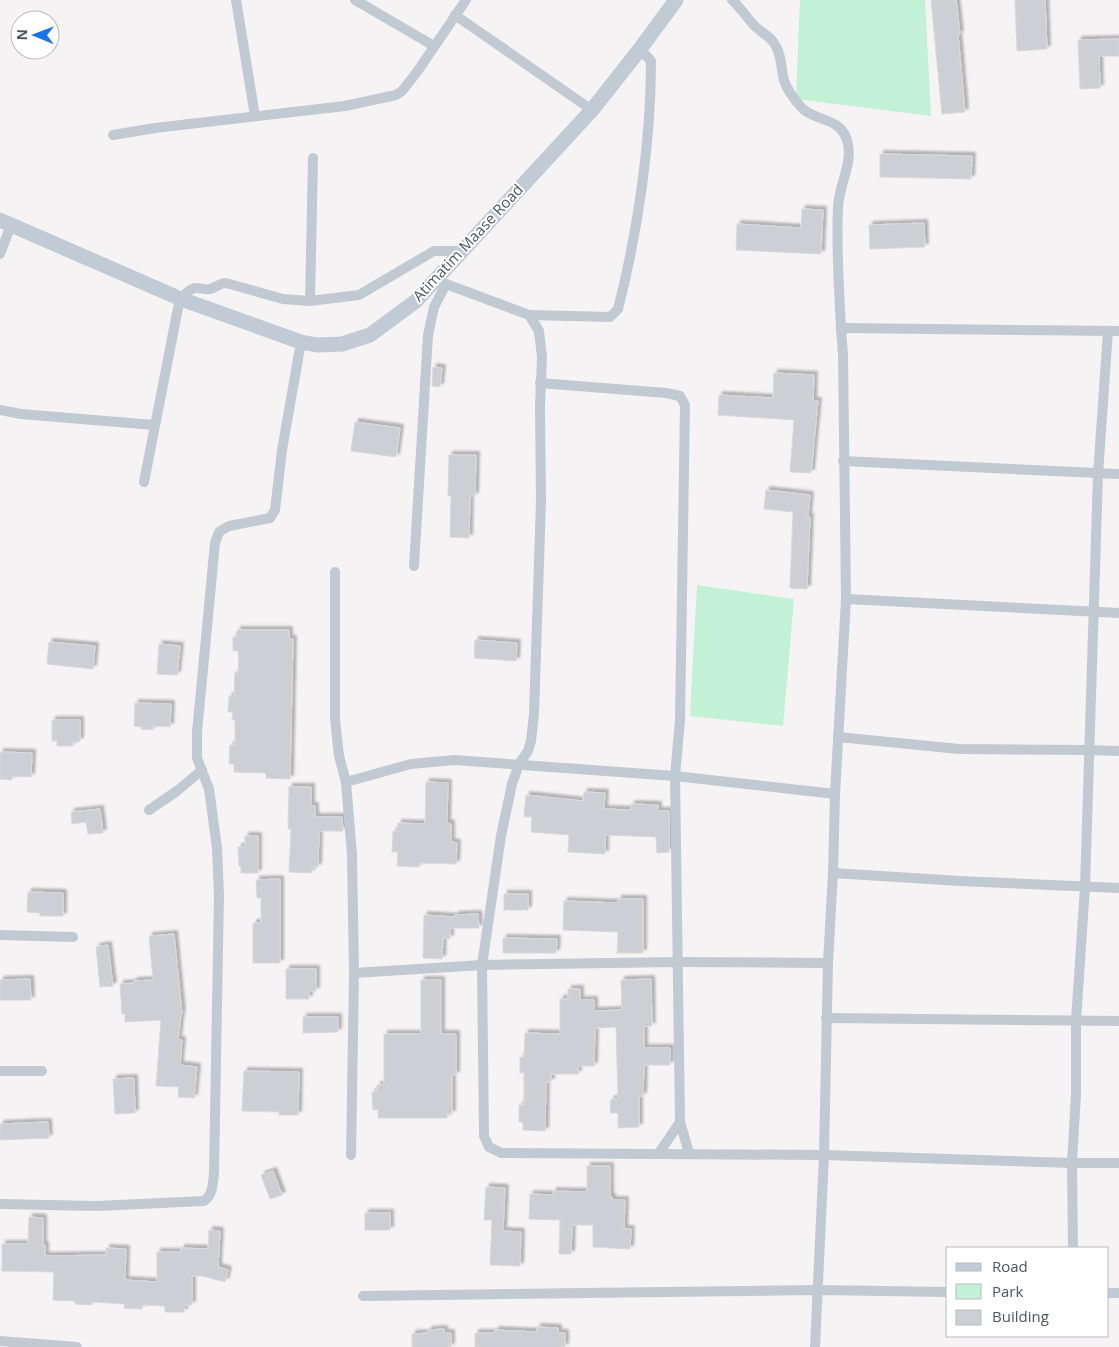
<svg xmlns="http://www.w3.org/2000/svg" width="1119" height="1347" viewBox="0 0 1119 1347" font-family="'Open Sans',sans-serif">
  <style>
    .green { fill: #c3f1d5 }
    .building { fill: #cdcfd5; stroke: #d7d9de; filter: url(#shadow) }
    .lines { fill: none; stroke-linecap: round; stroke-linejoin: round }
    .minor { stroke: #c1cad2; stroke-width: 10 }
    .secondary { stroke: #c1cbd6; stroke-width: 15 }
    .labels { text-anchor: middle; stroke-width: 4; stroke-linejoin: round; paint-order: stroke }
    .street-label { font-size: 15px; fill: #4a5661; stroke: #fff }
  </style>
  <defs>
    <filter id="shadow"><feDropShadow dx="3.5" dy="-3.5" stdDeviation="1" flood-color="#0004"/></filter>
  </defs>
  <rect width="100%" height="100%" fill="#f5f3f3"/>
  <g class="green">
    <polygon points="800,0 925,0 931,116 796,99"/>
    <polygon points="697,585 794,599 783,726 690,716"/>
  </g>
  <g class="building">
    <polygon points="931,0 956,0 960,34 958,34 965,112 942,114"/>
    <polygon points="1015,0 1045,0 1047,49 1017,51"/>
    <polygon points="1119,39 1119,56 1099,56 1100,88 1080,89 1078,40"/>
    <polygon points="880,154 972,156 971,179 880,177"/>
    <polygon points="802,209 823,210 821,254 736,250 737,224 801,228"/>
    <polygon points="924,223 925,247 870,249 869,225"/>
    <polygon points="433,367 442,368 440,387 432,386"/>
    <polygon points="774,373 814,375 813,401 818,401 811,473 790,472 794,420 718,415 719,395 773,398"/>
    <polygon points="355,422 400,428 396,457 351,451"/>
    <polygon points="449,455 476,455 475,496 470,496 469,538 450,537 451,496 448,496"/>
    <polygon points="766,490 810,495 808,517 810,517 807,589 790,588 793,512 764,509"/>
    <polygon points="237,630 289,630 289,639 293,639 290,779 266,778 266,773 234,772 234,764 229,764 230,745 235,745 235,720 232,720 233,712 228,712 229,696 234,697 235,672 239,673 238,651 233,651 233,637 237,637"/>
    <polygon points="475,640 517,643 516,661 474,658"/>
    <polygon points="49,642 95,646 93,669 47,664"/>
    <polygon points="159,644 180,646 177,675 157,674"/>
    <polygon points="135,703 171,704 170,727 153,726 153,730 141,729 141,727 134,726"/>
    <polygon points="52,720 80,720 80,741 73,742 73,746 57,746 57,741 52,741"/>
    <polygon points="0,752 32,753 31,777 12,776 12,780 0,779"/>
    <polygon points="426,782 448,783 447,823 451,824 451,842 457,843 456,864 420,863 419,867 397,866 398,852 392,852 393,831 398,832 398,823 425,824"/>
    <polygon points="289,787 311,787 311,806 315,806 315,817 342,817 343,831 319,831 318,867 312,867 311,873 289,872 291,829 288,829"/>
    <polygon points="584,792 605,793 604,809 631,810 631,804 658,805 658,811 669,811 669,852 657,853 656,837 605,835 605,854 568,852 569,835 531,832 532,817 524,817 526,795 583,801"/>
    <polygon points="100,809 103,833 88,834 86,822 72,824 71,812"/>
    <polygon points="245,836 258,836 258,873 241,873 241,866 239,866 238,847 245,847"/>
    <polygon points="280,879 280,963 253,963 253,923 261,923 261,898 257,898 256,880"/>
    <polygon points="28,892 63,893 63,916 40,916 40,913 27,912"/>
    <rect x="504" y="894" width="24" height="16"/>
    <polygon points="618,899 643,899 643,953 617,953 618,932 563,930 564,901 618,903"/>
    <polygon points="478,914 479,928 450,928 450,939 443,938 442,959 423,958 424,915 455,917 455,915"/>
    <polygon points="174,934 182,1014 181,1014 178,1040 182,1040 180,1065 197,1067 194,1098 178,1097 179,1087 156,1086 161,1020 125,1022 125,1014 122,1014 120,984 134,983 134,981 153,980 149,936"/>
    <polygon points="503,938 557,939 556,953 503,953"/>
    <polygon points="108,945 113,986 100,987 96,947"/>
    <polygon points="286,969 316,969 316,991 309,991 309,999 286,999"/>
    <polygon points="30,979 31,1000 0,1000 0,980"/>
    <polygon points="651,979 652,1026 644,1026 644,1048 670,1048 670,1065 644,1065 643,1096 639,1096 639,1127 618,1128 618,1113 610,1113 611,1099 618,1099 616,1027 595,1028 594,1066 578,1066 578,1074 551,1074 551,1082 546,1082 545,1131 523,1130 523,1122 519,1122 519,1105 524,1105 524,1073 520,1073 520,1057 524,1058 525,1033 560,1034 560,999 568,999 568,989 580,989 580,1000 594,1000 594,1011 622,1010 621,980"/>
    <polygon points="421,980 441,980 441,1034 456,1034 456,1075 452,1075 452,1114 447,1114 447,1118 378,1118 378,1109 373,1110 372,1092 377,1092 377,1085 384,1085 384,1034 421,1034"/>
    <polygon points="303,1017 338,1017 338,1032 303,1033"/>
    <polygon points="244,1071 299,1072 298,1115 279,1115 279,1112 242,1111"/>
    <polygon points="134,1078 135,1113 115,1114 113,1079"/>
    <polygon points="48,1122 49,1138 0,1140 0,1124"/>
    <polygon points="587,1166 610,1166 610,1197 612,1197 612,1200 625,1200 624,1229 631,1229 630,1249 593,1247 593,1225 572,1225 571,1254 559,1254 560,1220 529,1219 530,1194 553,1195 553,1191 587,1192"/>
    <polygon points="273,1171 282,1195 270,1199 261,1175"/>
    <polygon points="486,1187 505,1188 503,1231 521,1232 520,1266 490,1265 492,1220 484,1220"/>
    <rect x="365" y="1213" width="25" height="17"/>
    <polygon points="29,1217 43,1218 43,1245 45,1245 45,1256 106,1255 106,1248 126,1249 125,1280 157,1282 157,1252 181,1252 181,1248 208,1249 209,1230 220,1231 218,1267 228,1270 225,1282 203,1276 192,1276 192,1305 184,1305 184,1312 165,1312 165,1306 142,1305 142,1309 124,1308 125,1304 92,1302 92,1305 75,1304 75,1301 53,1300 54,1272 2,1271 2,1244 28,1244"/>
    <polygon points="537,1327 558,1328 558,1333 565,1333 565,1347 475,1347 475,1333 495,1333 495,1330 537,1332"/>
    <polygon points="444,1329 444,1333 451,1333 451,1347 412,1347 412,1334 428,1333 428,1330"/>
  </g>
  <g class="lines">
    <g class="minor">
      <polyline points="236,0 255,116"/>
      <polyline points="355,0 434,46"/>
      <path d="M732 0C740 7 745 15 752 23 758 31 769 35 774 43 781 53 781 65 783 76 785 87 794 100 802 108 816 122 840 117 847 140 854 162 839 184 838 207 836 247 839 288 841 328"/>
      <polyline points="455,15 592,110"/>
      <polyline points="113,135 155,128 345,106 396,95 402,91 417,72 466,0"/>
      <polyline points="0,254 11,225"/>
      <polyline points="432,283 446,284 529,315 539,331 542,357 540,405 541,501 534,714 531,741 528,751 519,764 512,784 501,836 482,965 484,1136 489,1147 501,1153 824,1155 1072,1163 1119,1163"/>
      <polyline points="310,301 313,158"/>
      <path d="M529 315 610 317 618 309C638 231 651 141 651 61L640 49"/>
      <polyline points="540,383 666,393 680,396 685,405 680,720 675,776 680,1122 689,1153"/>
      <polyline points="0,410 21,414 154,425"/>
      <polyline points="843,461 1119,474"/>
      <path d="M144 482 178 308C181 300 187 288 197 288 201 288 206 290 210 289 216 288 219 283 226 283L283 299 310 301 359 295 434 251H461"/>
      <polyline points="414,566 428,335 434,307 446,284"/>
      <polyline points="335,572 335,719 339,756 346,782 352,855 354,973 351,1155"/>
      <polyline points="846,599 1119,613"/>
      <polyline points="838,737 959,749 1088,750 1119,751"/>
      <polyline points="346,782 411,764 454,760 675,776 835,794"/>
      <polyline points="149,810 177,791 202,770"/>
      <polyline points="833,873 960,881 1119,888"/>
      <polyline points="0,935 73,937"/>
      <polyline points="354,973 482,965 677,962 828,963"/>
      <polyline points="826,1018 1119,1021"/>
      <polyline points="0,1071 42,1071"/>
      <polyline points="659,1153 680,1122"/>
      <path d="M0 1204 97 1206 204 1201C213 1195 213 1183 214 1172L219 895 217 848 209 789 197 758V732L215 543 219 532 229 526 270 518 275 510 282 450 301 342"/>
      <polyline points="1073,1248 1072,1163 1076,1094 1076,1021 1085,887 1098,474 1108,331"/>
      <polyline points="1108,1293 1119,1293"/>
      <polyline points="363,1296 818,1290 948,1292"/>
      <polyline points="0,1341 77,1347"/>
      <polyline points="815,1347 824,1155 828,963 833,873 835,794 846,599 843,355 841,328 1119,331"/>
    </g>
    <polyline class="secondary" points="0,220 181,299 301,342 317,345 342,344 370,335 416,301 592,110 640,49 676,0"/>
  </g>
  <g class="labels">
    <g class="street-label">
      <text transform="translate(468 243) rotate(-47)" y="5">Atimatim Maase Road</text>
    </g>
  </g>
  <rect x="946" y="1247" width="162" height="90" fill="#ffffff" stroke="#b7bbc0"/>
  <rect x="956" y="1263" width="25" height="8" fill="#c1cbd6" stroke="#b7bbc0"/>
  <text x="992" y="1272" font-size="15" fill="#4a5661">Road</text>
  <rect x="956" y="1284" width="25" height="15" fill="#c3f1d5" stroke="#b7bbc0"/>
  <text x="992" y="1297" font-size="15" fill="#4a5661">Park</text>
  <rect x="956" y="1310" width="25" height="15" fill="#cdcfd5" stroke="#b7bbc0"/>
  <text x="992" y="1322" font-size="15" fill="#4a5661">Building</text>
  <g transform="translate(35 35) rotate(271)"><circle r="24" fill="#ffffff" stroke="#b7bbc0"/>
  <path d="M0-4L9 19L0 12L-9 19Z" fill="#1a73e8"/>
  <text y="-8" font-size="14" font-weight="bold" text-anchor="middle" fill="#4a5661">N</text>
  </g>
</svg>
